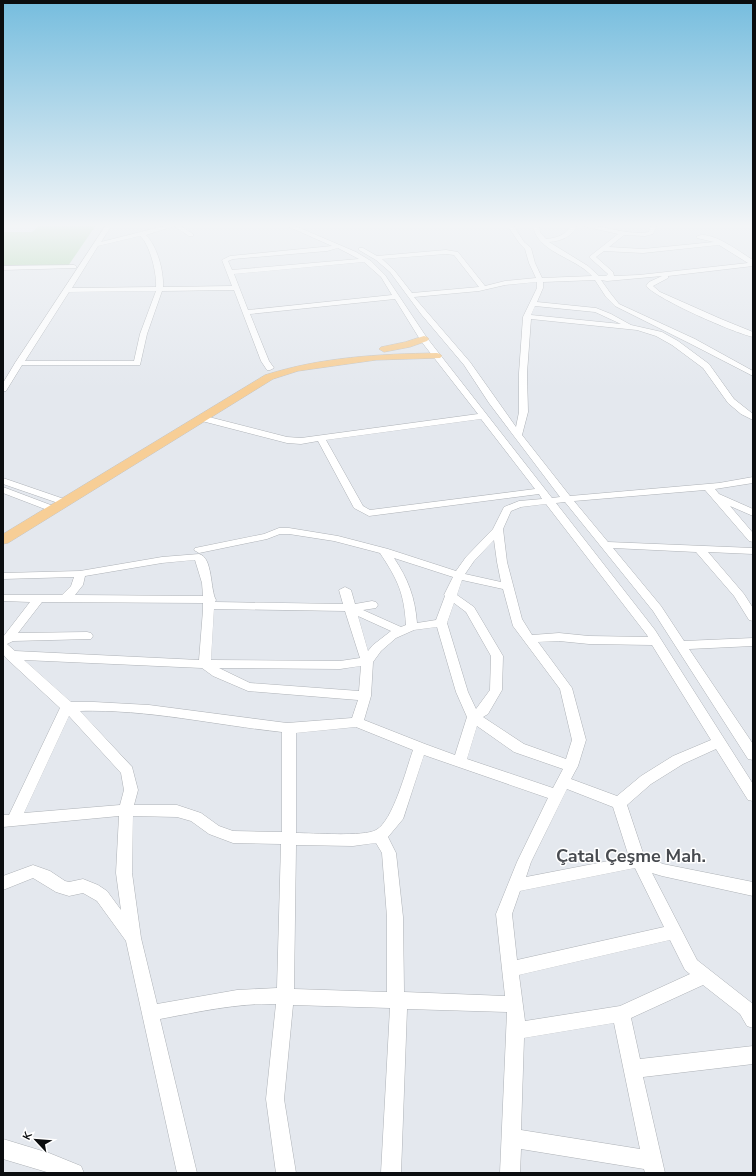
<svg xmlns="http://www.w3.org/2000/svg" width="756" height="1176" viewBox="0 0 756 1176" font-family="'Nunito Sans',sans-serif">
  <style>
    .green { fill: #acd5ab }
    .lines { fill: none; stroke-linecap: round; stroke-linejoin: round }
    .minor-casing { stroke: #aeb2b7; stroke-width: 1 }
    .major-casing { stroke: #c4c5c5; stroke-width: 1 }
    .minor { fill: #fff; fill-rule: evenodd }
    .major { fill: #f7ce96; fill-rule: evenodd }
    .labels { text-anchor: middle; stroke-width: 3; stroke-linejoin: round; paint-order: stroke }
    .near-district-label { font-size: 18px; font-weight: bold; fill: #484b50; stroke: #fff }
  </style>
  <rect width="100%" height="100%" fill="#e4e8ee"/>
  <polygon class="green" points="40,225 96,225 68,266 3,265 3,232 32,232"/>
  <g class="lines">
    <g class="minor-casing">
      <g id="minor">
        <path d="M106 225H112L101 242 168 225H179L193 234V236H189L174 226 146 235C157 246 164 271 163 287L232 286 222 260 230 256 332 246 287 226 286 225H293L356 252 371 261 385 275 427 338 552 498 560 497 489 403 464 365 421 314 390 272 376 260 359 250V248H363L377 256 446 250 458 252 485 286 505 281 536 278 529 263 525 249 520 244 507 225H513L524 242 531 248 535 263 542 278 592 276C575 257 536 252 533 225H539L540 232 546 239C557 238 566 235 571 225H577C573 236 562 241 549 242L588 266 599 276H606L608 274 589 257 618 234 583 226 582 225C605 225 627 236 649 232L651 225H657L653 234 645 236 624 235 609 247 643 249 714 242 697 238 696 237C709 228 741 253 753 260V266L668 276V278L653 286 660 292 721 319 753 332V337C732 332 659 300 646 286L649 282 662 276 607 281 601 280 611 294 619 304 695 339 753 371V376L689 343 615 306 606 297 595 280 543 282V288L537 302 596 308 611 314 631 325 662 332 678 341 709 364 734 399 753 414V420L741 414 728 403 703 368 672 345 656 336 637 330 531 319 527 373 528 412 522 435 570 496 719 483 753 477V483L715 489 719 494 753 509V516L730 506 753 533V542L749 541 705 490 574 501 608 542 753 548V554L708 552 744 594 753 608V621L749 620 734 596 696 552 613 548 661 606 684 641 753 638V646L689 649 753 744V760L748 759 653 611 565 502 556 503 655 630 753 784V801L748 800 716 749 683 764 651 784 627 805 644 856 663 864 753 882V896L662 876 652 873 697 960 753 1004V1028L747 1026 740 1014 703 985 631 1018 640 1059 753 1046V1064L643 1077 665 1173H645L644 1169 521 1149 520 1173H500L507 1012 407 1009 401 1173H381L390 1008 293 1005 284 1099 296 1173H276L266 1099 276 1004C237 1003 198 1012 160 1019L197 1173H177L126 941 97 901 83 893 69 896 56 892 33 878 3 890V876L33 865 50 871 65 881 69 882 83 879 98 885 107 891 121 910 116 873 119 816 3 827V815H9L60 708 6 658 3 654V643L7 644 15 651 199 660 203 610V603L42 602 18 633 87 632 91 633 93 636 91 639 13 641 7 644 3 643V637L30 602 3 601V595H62L71 586 74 577 3 579V573L80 571 162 557 199 554C213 557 210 590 216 600L215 602 343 604 339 590 345 587 351 590 355 604 372 601 376 602 378 605 376 608 363 610 401 627 406 625C404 593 398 580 380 553L334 541 289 534H280L267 539 199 553 194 550 195 548 264 534 279 528H289L338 536 388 549 456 571 466 557 493 529 504 507 519 501 542 499 539 494 369 516 354 508 318 441 301 444 287 443 198 420 197 418 201 415 287 437 301 438 478 414 421 341 395 299 250 314 269 361 274 368 270 370H267L261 361 234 290 162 291 147 334 140 365H22L6 391H3V383L15 363ZM140 236C150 244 157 274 156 287L72 288 98 246ZM719 245 748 263 639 275 614 276 613 272 596 257 604 251 643 253ZM338 248 359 259 232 270 228 261 233 259 327 251ZM446 254 454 255 479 287 412 293 394 270 382 259ZM364 262 381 277 392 295 248 310 234 274ZM537 282V288L523 317 519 373V412L516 427 470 362 414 297 479 291 505 285ZM156 291 140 334 134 361H25L69 292ZM535 306 595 312 621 324 531 315ZM481 419 535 489 370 510 363 506 326 440ZM546 504 647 635 648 637 589 636 559 633 532 635 522 619 507 562 503 529 511 511 521 507ZM494 540 497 562 501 582 465 574 474 561ZM394 558 453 577 444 595 445 596 436 620 417 623C415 597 408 579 394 558ZM195 560 202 583 203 596 75 595 83 585 85 576 162 563ZM462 580 503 589 513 626 560 689 572 740 566 759 524 744 483 717 488 714 502 690 503 656 474 607 457 595ZM454 603 466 612 491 656 490 690 476 709 468 692 447 623ZM214 609 345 611 360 658 340 661 211 660ZM358 616 391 631 373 645 368 651ZM437 627 456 692 467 717 455 755 425 744 364 720 371 696 373 662 381 651 396 638 414 630ZM559 641 589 644 652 645 711 740 673 756 641 776 617 796 571 779 578 766 586 740 572 688 538 642ZM24 660 202 668 213 676 248 691 358 700 352 718 287 723 149 705 94 702H71ZM361 666 359 691 250 683 219 668 340 669ZM80 711C148 709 215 725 282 732V832L233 831 219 826 201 813 177 805H134L138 790 132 767ZM69 716 121 773 124 790 120 805 24 813ZM477 726 514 752 563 769 553 788 467 759ZM356 727 413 750C406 770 393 821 376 830 364 837 312 833 296 833V733ZM424 755 548 798 517 862 496 914 505 996 404 992 403 917 396 853 388 837 403 819ZM567 789 613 807 629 857 526 877 531 862ZM133 816 177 817 191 821 209 834 233 843 281 844 277 988 237 990 157 1004 141 938 132 873ZM376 843 382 853 387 917V992L294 989 296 845 353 846ZM635 868 664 927 517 960 512 914 520 891ZM670 940 685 970 690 974 620 1006 525 1021 519 975ZM614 1023 640 1149 521 1130 524 1038Z"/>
        <polygon points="74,265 76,266 76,268 3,270 3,266"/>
        <polygon points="3,478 67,500 69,502 67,504 61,504 3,484"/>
        <polygon points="3,487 56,507 58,509 56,511 50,511 3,493"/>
        <polygon points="3,1139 49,1153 81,1166 84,1173 50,1173 3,1159"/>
      </g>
    </g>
    <g class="major-casing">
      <g id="major">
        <polygon points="424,336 427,337 429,339 427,341 410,347 384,352 379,349 381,347 405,342"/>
        <path d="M437 353 440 354 442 356 440 358 376 360 298 371 273 379 8 543 3 544V534L265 375C322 357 378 354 437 353Z"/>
      </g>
    </g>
    <use href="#minor" class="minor"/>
    <use href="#major" class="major"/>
  </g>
  <linearGradient id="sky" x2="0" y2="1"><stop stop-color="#76bdde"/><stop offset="0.58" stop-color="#f3f5f7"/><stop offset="1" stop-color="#f3f5f7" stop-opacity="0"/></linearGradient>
  <rect width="756" height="389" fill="url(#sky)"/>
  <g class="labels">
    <g class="near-district-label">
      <text x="631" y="862">Çatal Çeşme Mah.</text>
    </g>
  </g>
  <rect width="756" height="1176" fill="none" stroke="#0b0d0f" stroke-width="8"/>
  <g transform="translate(36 1140) rotate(296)" stroke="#ffffff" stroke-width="3" paint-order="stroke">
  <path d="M0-3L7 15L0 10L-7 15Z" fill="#0b0d0f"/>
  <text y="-6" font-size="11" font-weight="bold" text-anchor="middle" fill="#0b0d0f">K</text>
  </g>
</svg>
